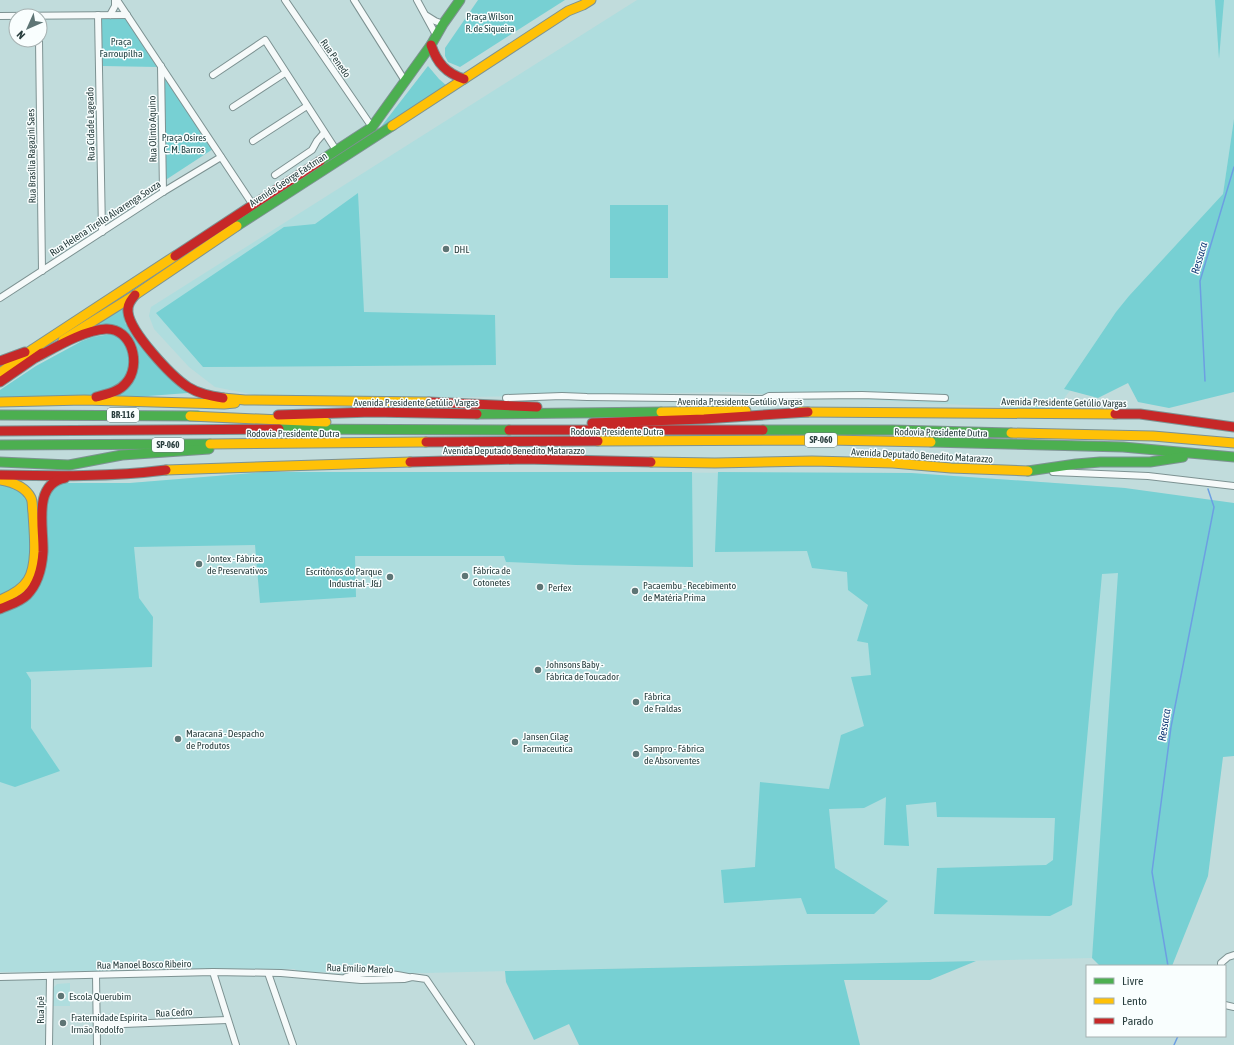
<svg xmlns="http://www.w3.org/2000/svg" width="1234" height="1045" viewBox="0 0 1234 1045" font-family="'Asap Condensed',sans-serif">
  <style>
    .built { fill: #afddde }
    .green { fill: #77d0d3 }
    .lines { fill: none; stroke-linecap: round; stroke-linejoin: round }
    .stream { stroke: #6c9fe2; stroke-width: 1.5 }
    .street-casing { stroke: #7d9292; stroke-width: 8 }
    .fast-casing { stroke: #7d9292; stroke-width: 11 }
    .slow-casing { stroke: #7d9292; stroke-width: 11 }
    .jam-casing { stroke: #7d9292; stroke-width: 11 }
    .street { stroke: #f6fafa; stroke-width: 6 }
    .fast { stroke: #4caf50; stroke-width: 9 }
    .slow { stroke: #ffc107; stroke-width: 9 }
    .jam { stroke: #c62828; stroke-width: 9 }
    .poi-dot { fill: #5e7575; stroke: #f9fefe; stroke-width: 1.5 }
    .labels { text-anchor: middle; stroke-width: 3; stroke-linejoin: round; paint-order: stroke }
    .shield { fill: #f9fefe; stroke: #677878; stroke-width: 1 }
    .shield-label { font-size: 9px; font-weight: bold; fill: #293e3e }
    .park-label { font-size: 10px; fill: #234344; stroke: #f9fefe }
    .street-label { font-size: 10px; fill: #293e3e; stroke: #f9fefe }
    .poi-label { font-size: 10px; fill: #293e3e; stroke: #f9fefe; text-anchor: start }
    .water-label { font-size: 11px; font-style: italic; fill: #133b77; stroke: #f9fefe }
  </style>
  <rect width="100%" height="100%" fill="#c1dcdc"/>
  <g class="built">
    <polygon points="637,0 1234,0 1234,119 1223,194 1055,410 729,392 363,399 270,398 215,387 189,367 154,329 149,316 151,307"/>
    <polygon points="264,472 911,473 1125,488 1092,958 424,973 297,972 295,969 0,972 0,612 105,483 130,483"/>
    <polygon points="70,983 70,1006 52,1006 53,988 57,984"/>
  </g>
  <g class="green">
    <polygon points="478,0 565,0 460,67 448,62 445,56 445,48"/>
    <polygon points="1215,0 1224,0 1219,59"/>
    <polygon points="101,18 125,18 158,67 102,66"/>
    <polygon points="428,66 439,79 447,86 380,128"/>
    <polygon points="164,76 213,149 164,181"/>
    <polygon points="1234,119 1234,392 1169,408 1138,402 1128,383 1098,398 1064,389 1116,312 1129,296 1223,194"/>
    <polygon points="358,193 364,312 495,315 496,365 203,367 156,313 284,227 315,224"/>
    <rect x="610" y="205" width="58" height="73"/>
    <polygon points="123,305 125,323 188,393 109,399 138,366 117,326 93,323"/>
    <polygon points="111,334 117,335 126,345 130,364 125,379 113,389 87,397 0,399 0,390 36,366 82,341 93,337"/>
    <polygon points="264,472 692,472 693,567 576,565 506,562 504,556 355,556 356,597 260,603 255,545 134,547 139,598 153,617 152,667 26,672 31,680 31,728 60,771 15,787 0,782 0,612 31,596 46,504 51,490 60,483 130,483"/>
    <polygon points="718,472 911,473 1125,488 1234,503 1234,756 1223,757 1208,876 1172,966 1100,966 1092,958 1118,573 1102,574 1072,905 1050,916 934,914 937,868 1046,865 1053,860 1055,818 937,817 936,802 906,805 909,846 884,845 886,797 864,808 829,809 835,868 888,901 874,914 807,914 801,898 724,903 721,870 755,867 760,782 829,789 841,735 864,726 851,677 871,675 868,643 857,641 868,605 848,590 847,572 812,568 807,551 715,552"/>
    <polygon points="0,483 13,485 29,499 30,563 25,579 0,597"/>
    <polygon points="976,961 930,980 844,980 860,1045 579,1045 569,1024 534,1040 506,982 505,971"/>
  </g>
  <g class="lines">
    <g class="stream">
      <polyline points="1205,381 1200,281 1234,167"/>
      <polyline points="1168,966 1152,872 1171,727 1214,507 1208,489"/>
      <polyline points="1174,1045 1178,1036"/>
    </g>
    <g class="street-casing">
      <g id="street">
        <polyline points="117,0 253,205"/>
        <polyline points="285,0 372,127"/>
        <polyline points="354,0 405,81"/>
        <polyline points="417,0 436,35"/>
        <polyline points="98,15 102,232"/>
        <polyline points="110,15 115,6 115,0"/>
        <polyline points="0,16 127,15"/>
        <polyline points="427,16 435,21 443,24"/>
        <polyline points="39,40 42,271"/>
        <polyline points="161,66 163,192"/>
        <polyline points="213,75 265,40 336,150"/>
        <polyline points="233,107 285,73"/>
        <polyline points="253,141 307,106"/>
        <polyline points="275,175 312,150 317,141 324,133"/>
        <polyline points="0,298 163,192 221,157"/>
        <polyline points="506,398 562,396 587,397 756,399 763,399 769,396 862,395 945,398"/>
        <polyline points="1053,472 1148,476 1234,486"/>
        <polyline points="1221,966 1221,963 1228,957 1234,955"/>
        <polyline points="213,972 236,1045"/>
        <polyline points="268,973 293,1045"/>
        <polyline points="96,975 97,1045"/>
        <polyline points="0,977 213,972 281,973 361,980 404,979 412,977 426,979 471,1045"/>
        <path d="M346 977C365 971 389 973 408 977"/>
        <polyline points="1225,1005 1234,1007"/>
        <polyline points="97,1025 227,1020"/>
        <polyline points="49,1045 50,976"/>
      </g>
    </g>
    <g class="fast-casing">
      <g id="fast">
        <polyline points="320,161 372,127 431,45 443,24 460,0"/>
        <polyline points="237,226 392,126"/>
        <polyline points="477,414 661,412"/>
        <polyline points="0,415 198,416"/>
        <polyline points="279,429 509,430"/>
        <polyline points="763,430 892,430 1011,433"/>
        <polyline points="931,442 1123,447 1234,457"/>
        <polyline points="0,445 210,444"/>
        <polyline points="0,462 69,465 122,455 209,449"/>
        <polyline points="1028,471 1076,464 1100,462 1150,462 1183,457"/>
      </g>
    </g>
    <g class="slow-casing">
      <g id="slow">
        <polyline points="392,126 568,11 583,5 591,0"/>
        <polyline points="63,340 135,295 237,226"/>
        <polyline points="0,373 33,349 175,256"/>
        <polyline points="223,398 245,400 429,402"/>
        <polyline points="0,402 84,400 224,404 235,403"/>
        <polyline points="661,412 746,411"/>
        <polyline points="800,412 1115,414"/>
        <polyline points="190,416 326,422"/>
        <polyline points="1011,433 1153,436 1234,443"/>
        <polyline points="598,441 828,440 931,442"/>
        <polyline points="210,444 426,442"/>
        <polyline points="651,462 715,463 812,461 893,463 951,468 1028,471"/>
        <polyline points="166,470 410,462"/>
        <path d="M0 480C12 482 25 486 31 498 33 502 32 508 33 513 34 532 38 564 28 580 22 590 10 596 0 600"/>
      </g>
    </g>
    <g class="jam-casing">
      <g id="jam">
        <path d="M431 45C437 63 446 73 464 79"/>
        <polyline points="175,256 320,161"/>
        <path d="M135 295C131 300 127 305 128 312 130 332 171 376 188 387 199 394 211 396 223 398"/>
        <path d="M37 357C56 347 84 330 106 329 132 328 142 365 126 383 119 392 107 394 96 397"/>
        <polyline points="0,361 25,352"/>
        <polyline points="0,382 42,353"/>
        <polyline points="429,402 537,407"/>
        <polyline points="1115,414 1140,414 1234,427"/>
        <polyline points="278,415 372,412 477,414"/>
        <polyline points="592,423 704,419 808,412"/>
        <polyline points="509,430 763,430"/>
        <polyline points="0,431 279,429"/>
        <polyline points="426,442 598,441"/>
        <polyline points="410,462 524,459 651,462"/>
        <path d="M0 475C56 476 111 477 166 470"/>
        <path d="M0 609C9 605 20 602 27 595 38 584 42 567 43 552 44 528 32 484 65 478"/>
      </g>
    </g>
    <use href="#street" class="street"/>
    <use href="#fast" class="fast"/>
    <use href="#slow" class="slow"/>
    <use href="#jam" class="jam"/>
  </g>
  <g class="poi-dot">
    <circle cx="446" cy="249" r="4"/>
    <circle cx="199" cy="564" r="4"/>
    <circle cx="465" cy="576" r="4"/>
    <circle cx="390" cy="577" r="4"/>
    <circle cx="540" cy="587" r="4"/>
    <circle cx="635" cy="591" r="4"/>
    <circle cx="538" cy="670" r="4"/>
    <circle cx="636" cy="702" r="4"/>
    <circle cx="178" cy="739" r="4"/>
    <circle cx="515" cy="742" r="4"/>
    <circle cx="636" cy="754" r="4"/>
    <circle cx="61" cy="996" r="4"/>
    <circle cx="63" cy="1023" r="4"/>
  </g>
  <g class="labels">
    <g class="shield">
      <rect x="107" y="408" width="32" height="14" rx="3"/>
      <rect x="805" y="433" width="32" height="14" rx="3"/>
      <rect x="152" y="438" width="32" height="14" rx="3"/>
    </g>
    <g class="shield-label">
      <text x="123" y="418">BR-116</text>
      <text x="821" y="443">SP-060</text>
      <text x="168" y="448">SP-060</text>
    </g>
    <g class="park-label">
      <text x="490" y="20">Praça Wilson<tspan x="490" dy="12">R. de Siqueira</tspan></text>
      <text x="121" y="45">Praça<tspan x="121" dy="12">Farroupilha</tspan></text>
      <text x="184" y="141">Praça Osires<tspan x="184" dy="12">C. M. Barros</tspan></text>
    </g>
    <g class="street-label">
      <text transform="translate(336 58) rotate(55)" y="4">Rua Penedo</text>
      <text transform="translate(90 124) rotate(-91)" y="4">Rua Cidade Lageado</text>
      <text transform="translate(152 129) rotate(-91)" y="4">Rua Olinto Aquino</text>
      <text transform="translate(31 156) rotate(-91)" y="4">Rua Brasília Ragazini Saes</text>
      <text transform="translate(288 179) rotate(-33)" y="4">Avenida George Eastman</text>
      <text transform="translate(105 218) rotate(-33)" y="4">Rua Helena Tirello Alvarenga Souza</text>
      <text x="740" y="405">Avenida Presidente Getúlio Vargas</text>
      <text x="416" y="406">Avenida Presidente Getúlio Vargas</text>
      <text transform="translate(1064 402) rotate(1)" y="4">Avenida Presidente Getúlio Vargas</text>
      <text x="617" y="435">Rodovia Presidente Dutra</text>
      <text transform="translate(941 432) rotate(1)" y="4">Rodovia Presidente Dutra</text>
      <text x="293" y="437">Rodovia Presidente Dutra</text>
      <text x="514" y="454">Avenida Deputado Benedito Matarazzo</text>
      <text transform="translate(922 455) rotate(3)" y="4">Avenida Deputado Benedito Matarazzo</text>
      <text transform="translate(144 964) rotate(-1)" y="4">Rua Manoel Bosco Ribeiro</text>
      <text transform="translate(360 968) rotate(2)" y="4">Rua Emilio Marelo</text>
      <text transform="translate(40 1010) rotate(-90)" y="4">Rua Ipê</text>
      <text transform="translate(174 1012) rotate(-3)" y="4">Rua Cedro</text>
    </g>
    <g class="poi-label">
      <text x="454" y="253">DHL</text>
      <text x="207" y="562">Jontex - Fábrica<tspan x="207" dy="12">de Preservativos</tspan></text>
      <text x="473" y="574">Fábrica de<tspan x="473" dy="12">Cotonetes</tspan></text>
      <text x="382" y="575" text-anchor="end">Escritórios do Parque<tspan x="382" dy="12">Industrial - J&amp;J</tspan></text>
      <text x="643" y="589">Pacaembu - Recebimento<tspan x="643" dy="12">de Matéria Prima</tspan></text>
      <text x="548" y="591">Perfex</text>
      <text x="546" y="668">Johnsons Baby -<tspan x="546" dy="12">Fábrica de Toucador</tspan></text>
      <text x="644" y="700">Fábrica<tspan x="644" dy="12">de Fraldas</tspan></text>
      <text x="186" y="737">Maracanã - Despacho<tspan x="186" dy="12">de Produtos</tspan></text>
      <text x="523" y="740">Jansen Cilag<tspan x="523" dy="12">Farmaceutica</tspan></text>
      <text x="644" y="752">Sampro - Fábrica<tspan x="644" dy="12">de Absorventes</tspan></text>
      <text x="69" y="1000">Escola Querubim</text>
      <text x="71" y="1021">Fraternidade Espírita<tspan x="71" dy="12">Irmão Rodolfo</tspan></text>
    </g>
    <g class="water-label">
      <text transform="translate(1199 258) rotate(-74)" y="4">Ressaca</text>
      <text transform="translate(1164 725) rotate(-81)" y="4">Ressaca</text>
    </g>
  </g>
  <rect x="1086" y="965" width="140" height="72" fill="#f9fefe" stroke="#a6b1b1"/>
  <rect x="1094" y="978" width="20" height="6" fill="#4caf50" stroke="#a6b1b1"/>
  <text x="1122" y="985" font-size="12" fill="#293e3e">Livre</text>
  <rect x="1094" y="998" width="20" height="6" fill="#ffc107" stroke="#a6b1b1"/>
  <text x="1122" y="1005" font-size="12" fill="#293e3e">Lento</text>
  <rect x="1094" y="1018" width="20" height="6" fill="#c62828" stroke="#a6b1b1"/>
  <text x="1122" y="1025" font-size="12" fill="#293e3e">Parado</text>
  <g transform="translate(28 28) rotate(225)"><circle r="19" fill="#f9fefe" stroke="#a6b1b1"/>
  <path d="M0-3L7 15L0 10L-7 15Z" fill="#5e7575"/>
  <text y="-6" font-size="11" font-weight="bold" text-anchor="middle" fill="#293e3e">N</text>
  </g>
</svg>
